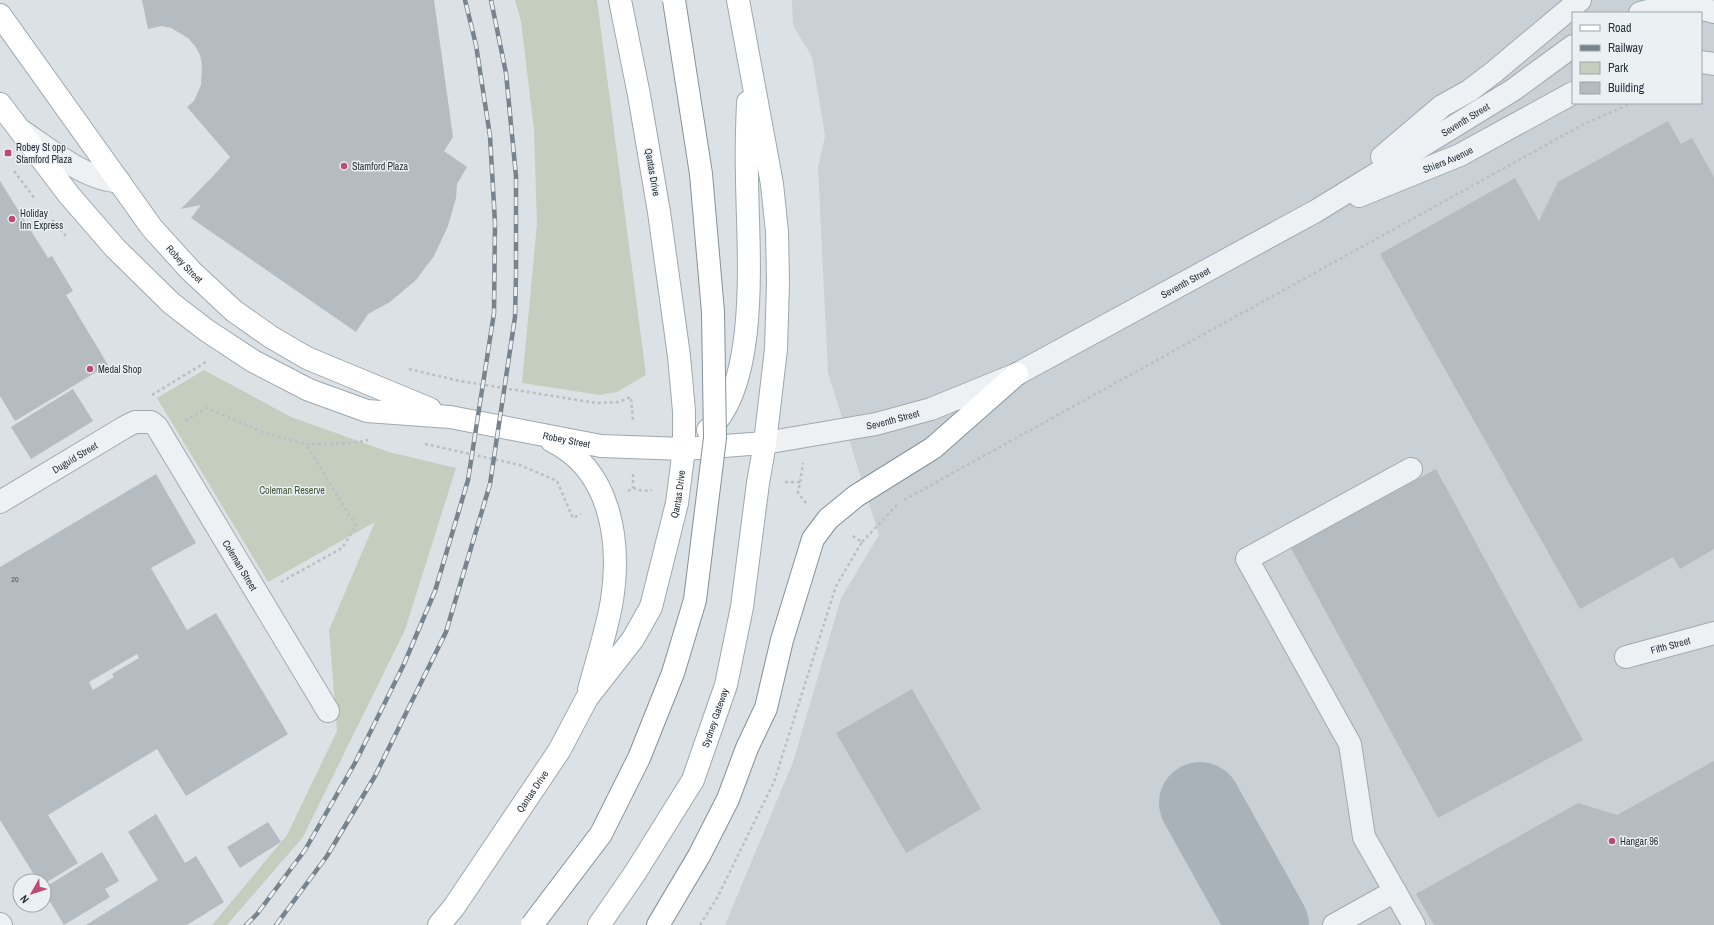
<svg xmlns="http://www.w3.org/2000/svg" width="1714" height="925" viewBox="0 0 1714 925" font-family="'Archivo Narrow',sans-serif">
  <style>
    .built { fill: #cad1d6; fill-rule: evenodd }
    .green { fill: #c5cebe }
    .lines { fill: none; stroke-linecap: round; stroke-linejoin: round }
    .taxiway { stroke: #aab2b9; stroke-width: 82 }
    .building { fill: #b4bbc1; fill-rule: evenodd }
    .minor-casing { stroke: #a2a9ae; stroke-width: 24 }
    .major-casing { stroke: #9da8af; stroke-width: 24 }
    .highway-casing { stroke: #85919a; stroke-width: 24 }
    .path { stroke: #babfc4; stroke-width: 2.5; stroke-dasharray: 3 3; stroke-linecap: butt }
    .minor { stroke: #eef1f4; stroke-width: 22 }
    .major { stroke: #fff; stroke-width: 22 }
    .highway { stroke: #fff; stroke-width: 22 }
    .rail-casing { stroke: #77838d; stroke-width: 4.5 }
    .rail { stroke: #ebf0f3; stroke-width: 3; stroke-dasharray: 9; stroke-linecap: butt }
    .highway-bridge-casing { stroke: #85919a; stroke-width: 24; stroke-linecap: butt }
    .highway-bridge { stroke: #fff; stroke-width: 22 }
    .poi-dot { fill: #c14a72; stroke: #ebf0f3; stroke-width: 1.5 }
    .labels { text-anchor: middle; stroke-width: 3; stroke-linejoin: round; paint-order: stroke }
    .number-label { font-size: 8px; fill: #4a545c }
    .street-label { font-size: 10px; fill: #27313a; stroke: #ebf0f3 }
    .poi-label { font-size: 10px; fill: #27313a; stroke: #ebf0f3; text-anchor: start }
    .park-label { font-size: 10px; fill: #415436; stroke: #ebf0f3 }
  </style>
  <rect width="100%" height="100%" fill="#dce1e5"/>
  <path class="built" d="M792 0H1714V925H725L793 762 841 598 879 535 828 373 818 167 825 136 812 57 793 25ZM1573 13H1701V103H1573Z"/>
  <g class="green">
    <polygon points="515,0 597,0 646,375 617,392 600,395 522,383 537,224 534,130 521,21"/>
    <polygon points="204,370 291,417 389,452 456,468 405,630 303,837 227,925 212,925 287,835 337,731 329,630 375,522 268,582 157,398"/>
  </g>
  <g class="lines">
    <polyline class="taxiway" points="1200,803 1268,925"/>
  </g>
  <g class="building">
    <polygon points="142,0 434,0 453,137 444,151 467,167 457,184 456,198 448,226 434,256 416,280 390,302 368,314 356,332 191,218 201,205 181,209 214,175 230,157 187,107 194,101 201,85 202,65 200,55 195,46 188,38 171,28 162,26 148,29"/>
    <polygon points="1668,121 1681,144 1692,138 1714,177 1714,549 1680,569 1673,557 1580,609 1380,254 1515,178 1539,221 1558,182"/>
    <polygon points="0,181 48,258 52,256 73,291 66,295 108,365 15,421 0,396"/>
    <polygon points="73,389 93,421 31,459 11,427"/>
    <polygon points="1436,469 1583,740 1438,818 1291,548"/>
    <path d="M156 474 196 543 151 568 187 630 216 613 288 734 186 796 157 749 48 815 78 863 44 884V881H38L0 820V567ZM137 654 139 658 112 674 114 677 93 690 89 682Z"/>
    <polygon points="912,689 981,809 906,853 836,733"/>
    <polygon points="1714,761 1714,925 1434,925 1416,894 1578,803 1617,815"/>
    <polygon points="156,814 185,863 196,856 224,902 187,925 86,925 158,880 128,832"/>
    <polygon points="268,822 281,842 240,868 227,847"/>
    <polygon points="102,852 119,881 105,889 110,897 64,925 44,892 44,888"/>
  </g>
  <g class="lines">
    <g class="minor-casing">
      <g id="minor">
        <path d="M1640 13C1664 6 1690 5 1714 12"/>
        <polyline points="1701,62 1714,64"/>
        <path d="M22 131C47 148 89 182 119 181"/>
        <polyline points="1382,157 1442,106 1469,91 1494,72 1580,0"/>
        <path id="s1" d="M1359 196 1460 155 1573 93"/>
        <path id="s2" d="M765 443 876 424 931 409 1017 374 1316 211 1513 90 1573 46"/>
        <polyline points="1411,469 1247,559 1350,744 1364,837 1414,925"/>
        <path id="s3" d="M0 502 125 427 135 422H151L157 427 328 711"/>
        <path id="s4" d="M1626 657 1714 633"/>
        <polyline points="0,924 1,925"/>
        <polyline points="1334,925 1395,891"/>
      </g>
    </g>
    <g class="major-casing">
      <g id="major">
        <path id="s5" d="M0 15 152 228 191 271 234 311 271 337 307 358 430 409"/>
        <path id="s6" d="M0 104 69 195 115 248 171 303 206 330 253 361 309 390 367 411 450 417 601 446 684 449 765 443"/>
        <path d="M708 430C762 383 747 241 747 175 746 150 747 126 748 102"/>
        <path d="M552 441C611 470 621 541 612 600 607 630 597 660 589 690"/>
        <path id="s7" d="M439 925 454 907 559 751 587 698 633 639 651 607 677 503 684 449V411L679 356 659 212 639 95 620 0"/>
        <path id="s8" d="M599 925 635 873 693 780 726 685 742 607 758 483 765 443 776 349 778 282 777 232 772 184 738 0"/>
      </g>
    </g>
    <g class="highway-casing">
      <polyline id="highway" points="658,925 699,856 728,799 747,748 766,708 782,640 813,539 828,519 856,496 933,448 1017,374"/>
    </g>
    <g class="path">
      <polyline points="14,171 35,199"/>
      <polyline points="52,220 67,237"/>
      <polyline points="409,369 460,381 596,403 619,402 631,397 633,421"/>
      <polyline points="152,395 206,362"/>
      <polyline points="185,421 207,408 265,433 306,444"/>
      <polyline points="425,444 520,465 557,481 573,518 581,514"/>
      <polyline points="633,474 633,488"/>
      <polyline points="785,482 800,482 798,493 806,503"/>
      <polyline points="800,482 803,463"/>
      <polyline points="628,491 633,488 643,491 652,490"/>
      <polyline points="904,500 1584,124 1632,103"/>
      <polyline points="862,542 898,504"/>
      <polyline points="281,582 342,548 356,526 306,444 353,443 368,440"/>
      <polyline points="700,925 717,898 774,782 836,586 862,542 851,535"/>
    </g>
    <use href="#minor" class="minor"/>
    <use href="#major" class="major"/>
    <use href="#highway" class="highway"/>
    <g class="rail-casing">
      <g id="rail">
        <polyline points="246,925 257,914 305,850 355,763 404,664 435,591 468,480 494,313 495,223 490,136 476,45 465,0"/>
        <polyline points="276,925 327,856 375,776 446,632 490,484 515,317 516,275 516,176 506,73 491,0"/>
      </g>
    </g>
    <use href="#rail" class="rail"/>
    <g class="highway-bridge-casing">
      <polyline id="highway-bridge" points="532,925 601,834 639,758 673,673 695,600 715,438 713,312 701,174 674,0"/>
    </g>
    <use href="#highway-bridge" class="highway-bridge"/>
  </g>
  <g class="poi-dot">
    <rect x="4" y="149" width="8" height="8" rx="2"/>
    <circle cx="344" cy="166" r="4"/>
    <circle cx="12" cy="219" r="4"/>
    <circle cx="90" cy="369" r="4"/>
    <circle cx="1612" cy="841" r="4"/>
  </g>
  <g class="labels">
    <g class="number-label">
      <text x="15" y="582">20</text>
    </g>
    <g class="street-label">
      <text dy="4" stroke="none"><textPath href="#s2" startOffset="778">Seventh Street</textPath></text>
      <text dy="4" stroke="none"><textPath href="#s1" startOffset="96">Shiers Avenue</textPath></text>
      <text transform="translate(653 172) rotate(80)" y="4">Qantas Drive</text>
      <text dy="4" stroke="none"><textPath href="#s5" startOffset="310">Robey Street</textPath></text>
      <text dy="4" stroke="none"><textPath href="#s2" startOffset="454">Seventh Street</textPath></text>
      <text dy="4" stroke="none"><textPath href="#s2" startOffset="130">Seventh Street</textPath></text>
      <text dy="4" stroke="none"><textPath href="#s6" startOffset="690">Robey Street</textPath></text>
      <text dy="4" stroke="none"><textPath href="#s3" startOffset="87">Duguid Street</textPath></text>
      <text dy="4" stroke="none"><textPath href="#s7" startOffset="499">Qantas Drive</textPath></text>
      <text dy="4" stroke="none"><textPath href="#s3" startOffset="342">Coleman Street</textPath></text>
      <text dy="4" stroke="none"><textPath href="#s4" startOffset="46">Fifth Street</textPath></text>
      <text dy="4" stroke="none"><textPath href="#s8" startOffset="239">Sydney Gateway</textPath></text>
      <text dy="4" stroke="none"><textPath href="#s7" startOffset="163">Qantas Drive</textPath></text>
    </g>
    <g class="poi-label">
      <text x="16" y="151">Robey St opp<tspan x="16" dy="12">Stamford Plaza</tspan></text>
      <text x="352" y="170">Stamford Plaza</text>
      <text x="20" y="217">Holiday<tspan x="20" dy="12">Inn Express</tspan></text>
      <text x="98" y="373">Medal Shop</text>
      <text x="1620" y="845">Hangar 96</text>
    </g>
    <g class="park-label">
      <text x="292" y="494">Coleman Reserve</text>
    </g>
  </g>
  <rect x="1572" y="12" width="130" height="92" fill="#ebf0f3" stroke="#9da4a9"/>
  <rect x="1580" y="25" width="20" height="6" fill="#ffffff" stroke="#9da4a9"/>
  <text x="1608" y="32" font-size="12" fill="#27313a">Road</text>
  <rect x="1580" y="45" width="20" height="6" fill="#77838d" stroke="#9da4a9"/>
  <text x="1608" y="52" font-size="12" fill="#27313a">Railway</text>
  <rect x="1580" y="62" width="20" height="12" fill="#c5cebe" stroke="#9da4a9"/>
  <text x="1608" y="72" font-size="12" fill="#27313a">Park</text>
  <rect x="1580" y="82" width="20" height="12" fill="#b4bbc1" stroke="#9da4a9"/>
  <text x="1608" y="92" font-size="12" fill="#27313a">Building</text>
  <g transform="translate(32 893) rotate(231)"><circle r="19" fill="#ebf0f3" stroke="#9da4a9"/>
  <path d="M0-3L7 15L0 10L-7 15Z" fill="#c14a72"/>
  <text y="-6" font-size="11" font-weight="bold" text-anchor="middle" fill="#27313a">N</text>
  </g>
</svg>
